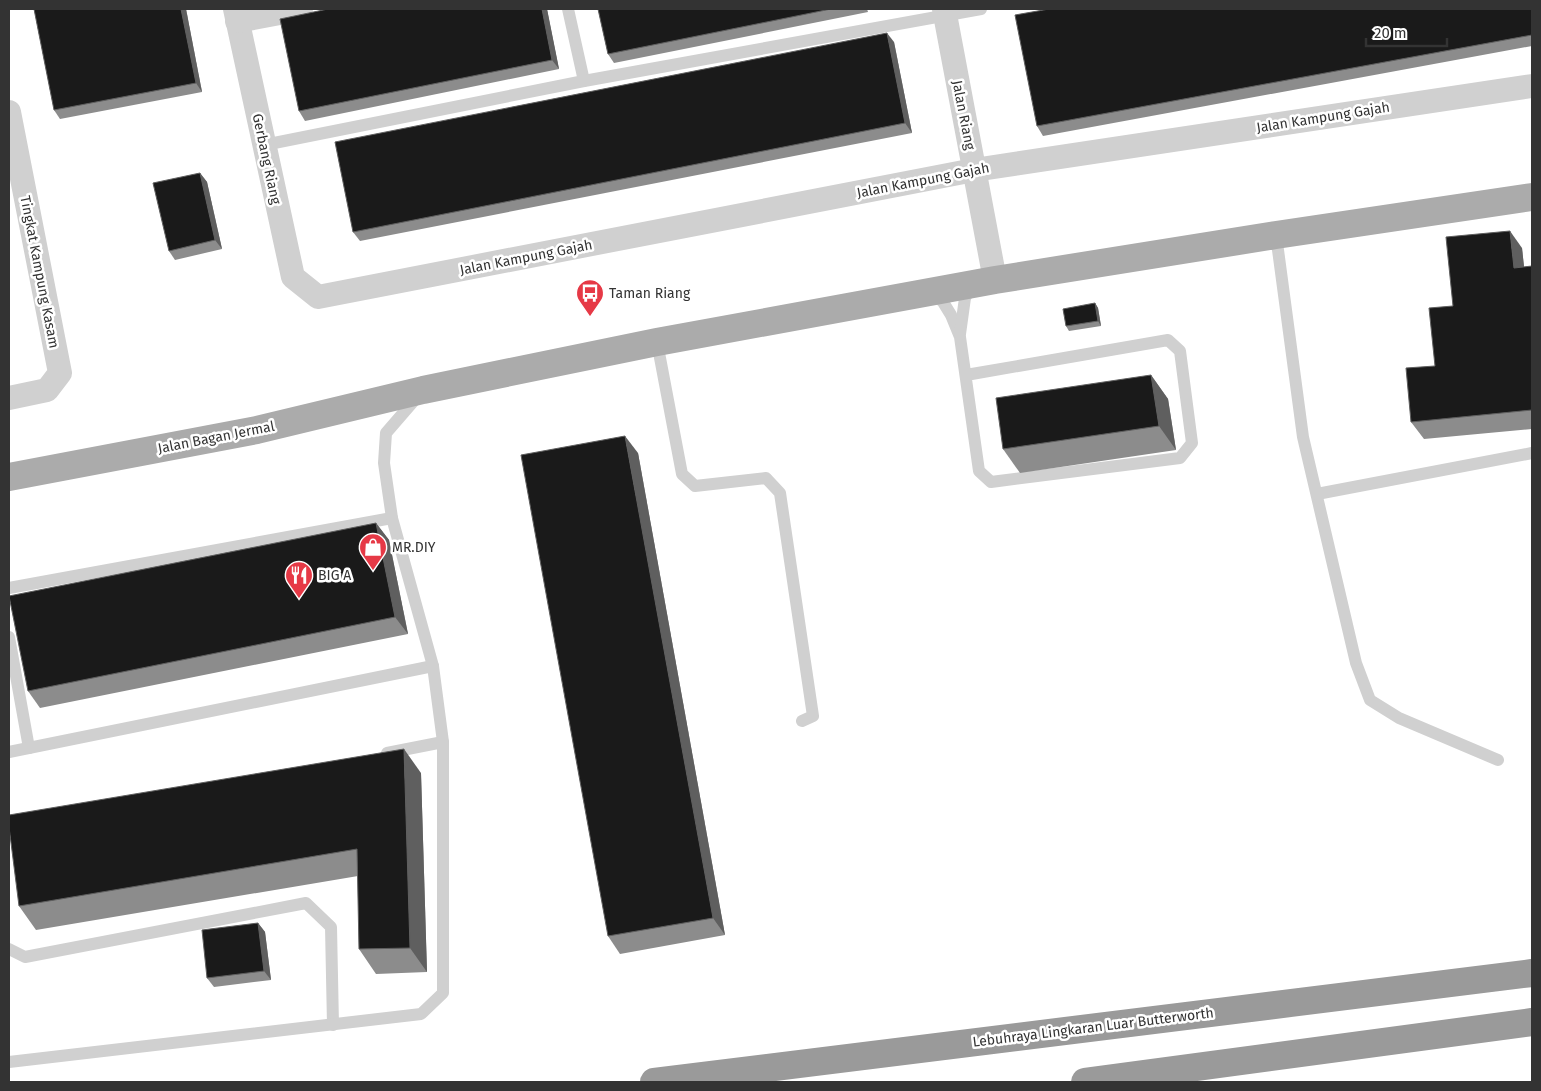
<svg xmlns="http://www.w3.org/2000/svg" width="1541" height="1091" viewBox="0 0 1541 1091" font-family="'Fira Sans',sans-serif">
  <style>
    .lines { fill: none; stroke-linecap: round; stroke-linejoin: round }
    .service { stroke: #d0d0d0; stroke-width: 12 }
    .minor { stroke: #d0d0d0; stroke-width: 24 }
    .primary { stroke: #ababab; stroke-width: 28 }
    .motorway { stroke: #9a9a9a; stroke-width: 28 }
    .wall { fill: #8c8c8c }
    .shaded-wall { fill: #5f5f5f }
    .building { fill: #1a1a1a; stroke: #5f5f5f }
    .labels { text-anchor: middle; stroke-width: 5; stroke-linejoin: round; paint-order: stroke }
    .street-label { font-size: 14px; fill: #333; stroke: #fff }
    .poi-label { font-size: 14px; fill: #333; stroke: #fff; text-anchor: start }
  </style>
  <rect width="100%" height="100%" fill="#fff"/>
  <g class="lines">
    <g class="service">
      <polyline points="568,9 584,81"/>
      <polyline points="264,145 584,81 981,9"/>
      <polyline points="1276,235 1303,437 1356,663 1370,700 1399,718 1498,760"/>
      <polyline points="932,292 943,302 951,315 960,337 979,471 991,482 1180,458 1192,443 1180,351 1168,340 966,375"/>
      <polyline points="960,334 965,298 971,286"/>
      <polyline points="657,342 682,474 695,486 766,478 780,493 813,716 802,721"/>
      <polyline points="1317,494 1532,453"/>
      <polyline points="9,588 392,518"/>
      <polyline points="9,637 29,748"/>
      <polyline points="9,752 433,666"/>
      <polyline points="387,753 443,742"/>
      <polyline points="9,949 25,957 306,903 331,927 333,1025"/>
      <polyline points="9,1062 421,1014 443,993 443,742 433,666 392,518 384,463 386,433 418,396"/>
    </g>
    <g class="minor">
      <polyline points="235,9 293,277 318,297 974,170 1532,86"/>
      <polyline points="944,9 995,280"/>
      <polyline points="237,21 301,9"/>
      <polyline points="9,112 60,373 47,390 9,398"/>
    </g>
    <polyline class="primary" points="9,477 257,430 423,390 657,342 995,280 1276,235 1532,197"/>
    <g class="motorway">
      <polyline points="654,1082 1532,973"/>
      <polyline points="1085,1082 1532,1022"/>
    </g>
  </g>
  <g class="wall">
    <polygon points="34,9 186,9 202,92 60,119 54,110"/>
    <polygon points="547,9 559,69 305,121 299,111"/>
    <polygon points="598,9 867,9 868,12 614,63 608,54"/>
    <polygon points="1532,9 1532,46 1043,136 1037,126"/>
    <polygon points="894,42 912,133 360,241 353,232"/>
    <polygon points="200,173 207,182 222,249 175,260 169,251"/>
    <polygon points="1522,248 1524,267 1532,266 1532,429 1424,439 1411,422 1435,366 1453,306"/>
    <polygon points="1095,303 1098,308 1101,326 1069,331 1066,326"/>
    <polygon points="1151,375 1168,399 1176,450 1020,473 1003,449"/>
    <polygon points="638,453 725,935 620,954 608,936"/>
    <polygon points="376,523 389,540 408,634 40,708 28,691"/>
    <polygon points="421,773 427,972 376,974 359,949 358,876 36,930 19,906"/>
    <polygon points="258,923 265,932 271,980 214,987 207,978"/>
  </g>
  <g class="shaded-wall">
    <polygon points="181,9 186,9 202,92 196,83"/>
    <polygon points="542,9 547,9 559,69 552,60"/>
    <polygon points="887,33 894,42 912,133 905,123"/>
    <polygon points="200,173 207,182 222,249 215,240"/>
    <polygon points="1510,231 1522,248 1526,285 1514,268"/>
    <polygon points="1095,303 1098,308 1101,326 1098,321"/>
    <polygon points="1151,375 1168,399 1176,450 1159,426"/>
    <polygon points="625,436 638,453 725,935 713,918"/>
    <polygon points="376,523 389,540 408,634 395,617"/>
    <polygon points="404,749 421,773 427,972 410,948"/>
    <polygon points="258,923 265,932 271,980 264,971"/>
  </g>
  <g class="building">
    <polygon points="34,9 181,9 196,83 54,110"/>
    <polygon points="328,9 542,9 552,60 299,111 280,19"/>
    <polygon points="598,9 831,9 608,54"/>
    <polygon points="1049,9 1532,9 1532,35 1037,126 1015,15"/>
    <polygon points="887,33 905,123 353,232 335,142"/>
    <polygon points="200,173 215,240 169,251 153,183"/>
    <polygon points="1510,231 1514,268 1532,266 1532,410 1411,422 1406,368 1435,366 1429,308 1453,306 1446,237"/>
    <polygon points="1095,303 1098,321 1066,326 1063,309"/>
    <polygon points="1151,375 1159,426 1003,449 996,398"/>
    <polygon points="625,436 713,918 608,936 521,455"/>
    <polygon points="376,523 395,617 28,691 9,596"/>
    <polygon points="404,749 410,948 359,949 357,849 19,906 9,827 9,815"/>
    <polygon points="258,923 264,971 207,978 202,930"/>
  </g>
  <defs>
    <g id="bus-pin" transform="scale(1.4375)"><path d="M0 17L-7.5 6A9.5 9.5 0 1 1 7.5 6Z" fill="#e63946" stroke="#fff"/><path d="M-5-6H5V4H4V6H2V4H-2V6H-4V4H-5ZM-3.5-4V0h7V-4ZM-3.5 1.2v1.5H-2V1.2ZM2 1.2v1.5H3.5V1.2Z" fill="#fff"/></g>
    <g id="shop-pin" transform="scale(1.4375)"><path d="M0 17L-7.5 6A9.5 9.5 0 1 1 7.5 6Z" fill="#e63946" stroke="#fff"/><path d="M-5-2.5h2.3a2.7 3.5 0 0 1 5.4 0H5L5.5 6h-11ZM-1.5-2.5h3a1.5 2.3 0 0 0-3 0Z" fill="#fff"/></g>
    <g id="restaurant-pin" transform="scale(1.4375)"><path d="M0 17L-7.5 6A9.5 9.5 0 1 1 7.5 6Z" fill="#e63946" stroke="#fff"/><path d="M-5-6h1v4h1v-4h1v4h1v-4h1v5L-1.5 .5V6h-2V.5L-5-1ZM5-6V6H3V1.5H1.5Q1.5-4 5-6Z" fill="#fff"/></g>
  </defs>
  <g fill-rule="evenodd">
    <use href="#bus-pin" x="590" y="293"/>
    <use href="#shop-pin" x="373" y="547"/>
    <use href="#restaurant-pin" x="299" y="575"/>
  </g>
  <g class="labels">
    <g class="street-label">
      <text transform="translate(964 115) rotate(79)" y="5">Jalan Riang</text>
      <text transform="translate(1323 117) rotate(-9)" y="5">Jalan Kampung Gajah</text>
      <text transform="translate(267 159) rotate(78)" y="5">Gerbang Riang</text>
      <text transform="translate(923 180) rotate(-11)" y="5">Jalan Kampung Gajah</text>
      <text transform="translate(526 257) rotate(-11)" y="5">Jalan Kampung Gajah</text>
      <text transform="translate(40 272) rotate(79)" y="5">Tingkat Kampung Kasam</text>
      <text transform="translate(216 437) rotate(-11)" y="5">Jalan Bagan Jermal</text>
      <text transform="translate(1093 1027) rotate(-7)" y="5">Lebuhraya Lingkaran Luar Butterworth</text>
    </g>
    <g class="poi-label">
      <text x="609" y="298">Taman Riang</text>
      <text x="392" y="552">MR.DIY</text>
      <text x="318" y="580">BIG A</text>
    </g>
  </g>
  <rect width="1541" height="1091" fill="none" stroke="#333333" stroke-width="20"/>
  <path d="M1366 38v8h81v-8" fill="none" stroke="#333333" stroke-width="2.5"/>
  <text x="1374" y="38" font-size="15" fill="#333333" stroke="#ffffff" stroke-width="4" paint-order="stroke">20 m</text>
</svg>
